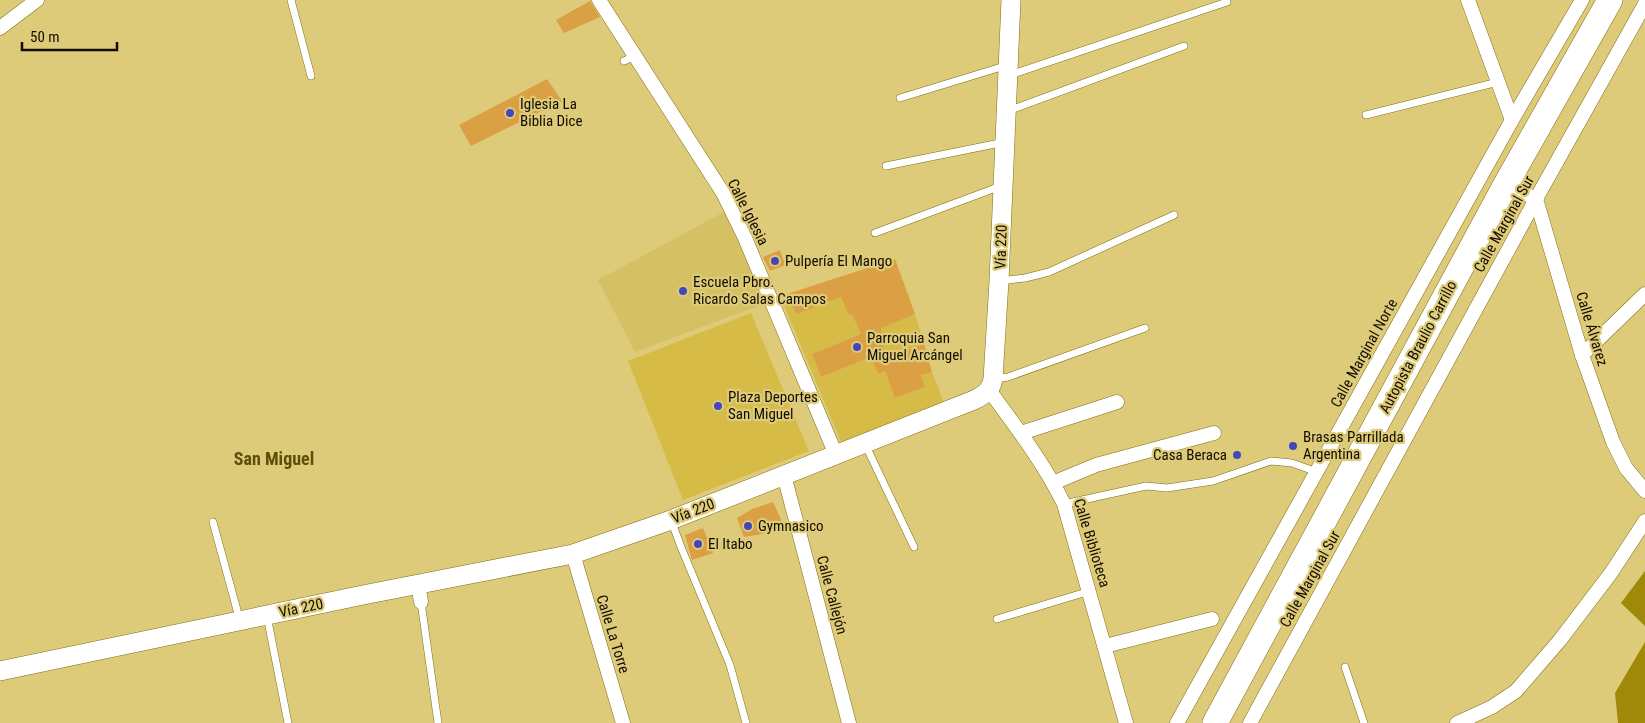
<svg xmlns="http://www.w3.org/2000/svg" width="1645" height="723" viewBox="0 0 1645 723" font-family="'Roboto Condensed',sans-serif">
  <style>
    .built { fill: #d5c064 }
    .green { fill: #d6bb47 }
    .forest { fill: #a08809 }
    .building { fill: #daa043 }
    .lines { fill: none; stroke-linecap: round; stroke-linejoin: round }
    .lane-casing { stroke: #806e13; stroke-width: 8 }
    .street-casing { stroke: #806e13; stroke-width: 15 }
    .secondary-casing { stroke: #806e13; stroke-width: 20 }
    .highway-casing { stroke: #806e13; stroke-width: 26 }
    .lane { stroke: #fff; stroke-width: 7 }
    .street { stroke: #fff; stroke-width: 14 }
    .secondary { stroke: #fff; stroke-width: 19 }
    .highway { stroke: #fff; stroke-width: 25 }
    .poi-dot { fill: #4546bc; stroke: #decb79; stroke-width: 2 }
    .labels { text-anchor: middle; stroke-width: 4.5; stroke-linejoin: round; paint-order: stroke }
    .poi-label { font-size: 15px; fill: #120c00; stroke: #decb79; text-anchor: start }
    .street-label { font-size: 15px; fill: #120c00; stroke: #decb79 }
    .quarter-label { font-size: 18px; font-weight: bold; fill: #5d4f0a; stroke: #decb79 }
  </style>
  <rect width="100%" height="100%" fill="#decb79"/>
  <polygon class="built" points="724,212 766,303 635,352 598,280"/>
  <g class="green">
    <polygon points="834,279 849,315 908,293 910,301 854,318 861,334 812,354 821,377 871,357 878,374 885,371 895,398 925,387 921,375 932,372 945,405 842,444 780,296 787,294 796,314 832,300 826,281"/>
    <polygon points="751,313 809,451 683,500 628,361"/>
    <path d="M915 314 924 344 896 354 888 364C887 360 884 356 883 352 881 341 888 339 874 330Z"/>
  </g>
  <g class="forest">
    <polygon points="1645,571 1645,626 1621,603"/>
    <polygon points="1645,642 1645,723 1618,723 1615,693"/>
  </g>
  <g class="building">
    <polygon points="590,1 600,17 564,33 556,20"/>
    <polygon points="547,79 562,101 471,146 459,125"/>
    <polygon points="780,250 785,265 770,271 763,257"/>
    <polygon points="895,259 915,314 881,328 884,344 880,360 924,344 932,372 921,375 925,387 895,398 885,371 878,374 871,357 821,377 812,354 861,334 852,314 849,315 841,297 796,314 787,294"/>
    <polygon points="773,502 784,526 762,534 744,537 737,518 752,509"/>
    <polygon points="703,528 713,553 692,560 685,535"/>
  </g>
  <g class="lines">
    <g class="lane-casing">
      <g id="lane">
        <polyline points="291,0 311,76"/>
        <polyline points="624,61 635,56"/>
        <polyline points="1010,75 1227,2"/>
        <polyline points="900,98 1008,65"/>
        <polyline points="1008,111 1184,46"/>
        <polyline points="1366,115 1498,82"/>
        <polyline points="886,166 1005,142"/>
        <polyline points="875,233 1001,186"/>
        <polyline points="1000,281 1025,278 1049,272 1174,215"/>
        <polyline points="993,379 1008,377 1145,328"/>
        <polyline points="865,444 914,547"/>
        <polyline points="1064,504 1146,486 1167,488 1213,481 1271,461 1292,463 1317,472"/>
        <polyline points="671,520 681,547 730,665 746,723"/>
        <polyline points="213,522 240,621"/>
        <polyline points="421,602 438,723"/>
        <polyline points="267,616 288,723"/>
        <polyline points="997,619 1090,591"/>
        <polyline points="1345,667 1364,723"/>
      </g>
    </g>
    <g class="street-casing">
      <g id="street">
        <polyline points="599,0 723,193 745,238 836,455"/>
        <polyline points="1468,0 1512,120"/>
        <polyline points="0,28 37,0"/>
        <polyline points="1506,184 1536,199 1582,355 1613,442 1626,468 1645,491"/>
        <polyline points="1582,355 1645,294"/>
        <path d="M989 390C1016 427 1044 463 1064 504L1126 723"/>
        <polyline points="1021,433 1117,402"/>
        <polyline points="784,475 849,723"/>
        <polyline points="1053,483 1096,465 1214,433"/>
        <polyline points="573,554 623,723"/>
        <polyline points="418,584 421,602"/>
        <polyline points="1105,646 1212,619"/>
        <polyline points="1177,723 1512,120 1582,0"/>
        <polyline points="1250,723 1536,199 1645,4"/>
        <polyline points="1457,723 1492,707 1516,691 1560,640 1611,573 1645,521"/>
      </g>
    </g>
    <g class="secondary-casing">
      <path id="secondary" d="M0 671 363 595 573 554 671 520 974 400C984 395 991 391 993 379L999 281 1011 0"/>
    </g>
    <g class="highway-casing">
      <polyline id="highway" points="1215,723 1506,184 1610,0"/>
    </g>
    <use href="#lane" class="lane"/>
    <use href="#street" class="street"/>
    <use href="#secondary" class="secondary"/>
    <use href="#highway" class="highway"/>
  </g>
  <g class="poi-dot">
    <circle cx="510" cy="113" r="5"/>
    <circle cx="775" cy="261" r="5"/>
    <circle cx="683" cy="291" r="5"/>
    <circle cx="857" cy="347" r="5"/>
    <circle cx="718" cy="406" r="5"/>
    <circle cx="1293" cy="446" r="5"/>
    <circle cx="1237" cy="455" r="5"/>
    <circle cx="748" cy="526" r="5"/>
    <circle cx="698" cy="544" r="5"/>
  </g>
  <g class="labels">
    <g class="poi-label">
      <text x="520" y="109">Iglesia La<tspan x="520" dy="17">Biblia Dice</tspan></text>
      <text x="785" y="266">Pulpería El Mango</text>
      <text x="693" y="287">Escuela Pbro.<tspan x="693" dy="17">Ricardo Salas Campos</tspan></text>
      <text x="867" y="343">Parroquia San<tspan x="867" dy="17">Miguel Arcángel</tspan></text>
      <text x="728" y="402">Plaza Deportes<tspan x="728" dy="17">San Miguel</tspan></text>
      <text x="1303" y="442">Brasas Parrillada<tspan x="1303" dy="17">Argentina</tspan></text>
      <text x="1227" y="460" text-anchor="end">Casa Beraca</text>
      <text x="758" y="531">Gymnasico</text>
      <text x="708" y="549">El Itabo</text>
    </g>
    <g class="street-label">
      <text transform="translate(748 212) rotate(63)" y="5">Calle Iglesia</text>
      <text transform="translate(1504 224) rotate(-61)" y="5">Calle Marginal Sur</text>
      <text transform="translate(1001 247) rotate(-88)" y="5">Vía 220</text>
      <text transform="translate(1592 329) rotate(73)" y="5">Calle Álvarez</text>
      <text transform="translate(1418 347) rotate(-62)" y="5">Autopista Braulio Carrillo</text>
      <text transform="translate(1364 353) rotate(-61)" y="5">Calle Marginal Norte</text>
      <text transform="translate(693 511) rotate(-21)" y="5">Vía 220</text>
      <text transform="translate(1092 543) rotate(73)" y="5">Calle Biblioteca</text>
      <text transform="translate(1310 579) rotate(-61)" y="5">Calle Marginal Sur</text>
      <text transform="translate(832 595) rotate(75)" y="5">Calle Callejón</text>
      <text transform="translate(301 608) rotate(-12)" y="5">Vía 220</text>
      <text transform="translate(613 634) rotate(73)" y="5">Calle La Torre</text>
    </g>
    <g class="quarter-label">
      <text x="274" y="465">San Miguel</text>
    </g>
  </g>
  <path d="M22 42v8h95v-8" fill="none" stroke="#120c00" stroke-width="2.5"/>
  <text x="30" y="42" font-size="15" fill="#120c00" stroke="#decb79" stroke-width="4" paint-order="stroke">50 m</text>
</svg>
